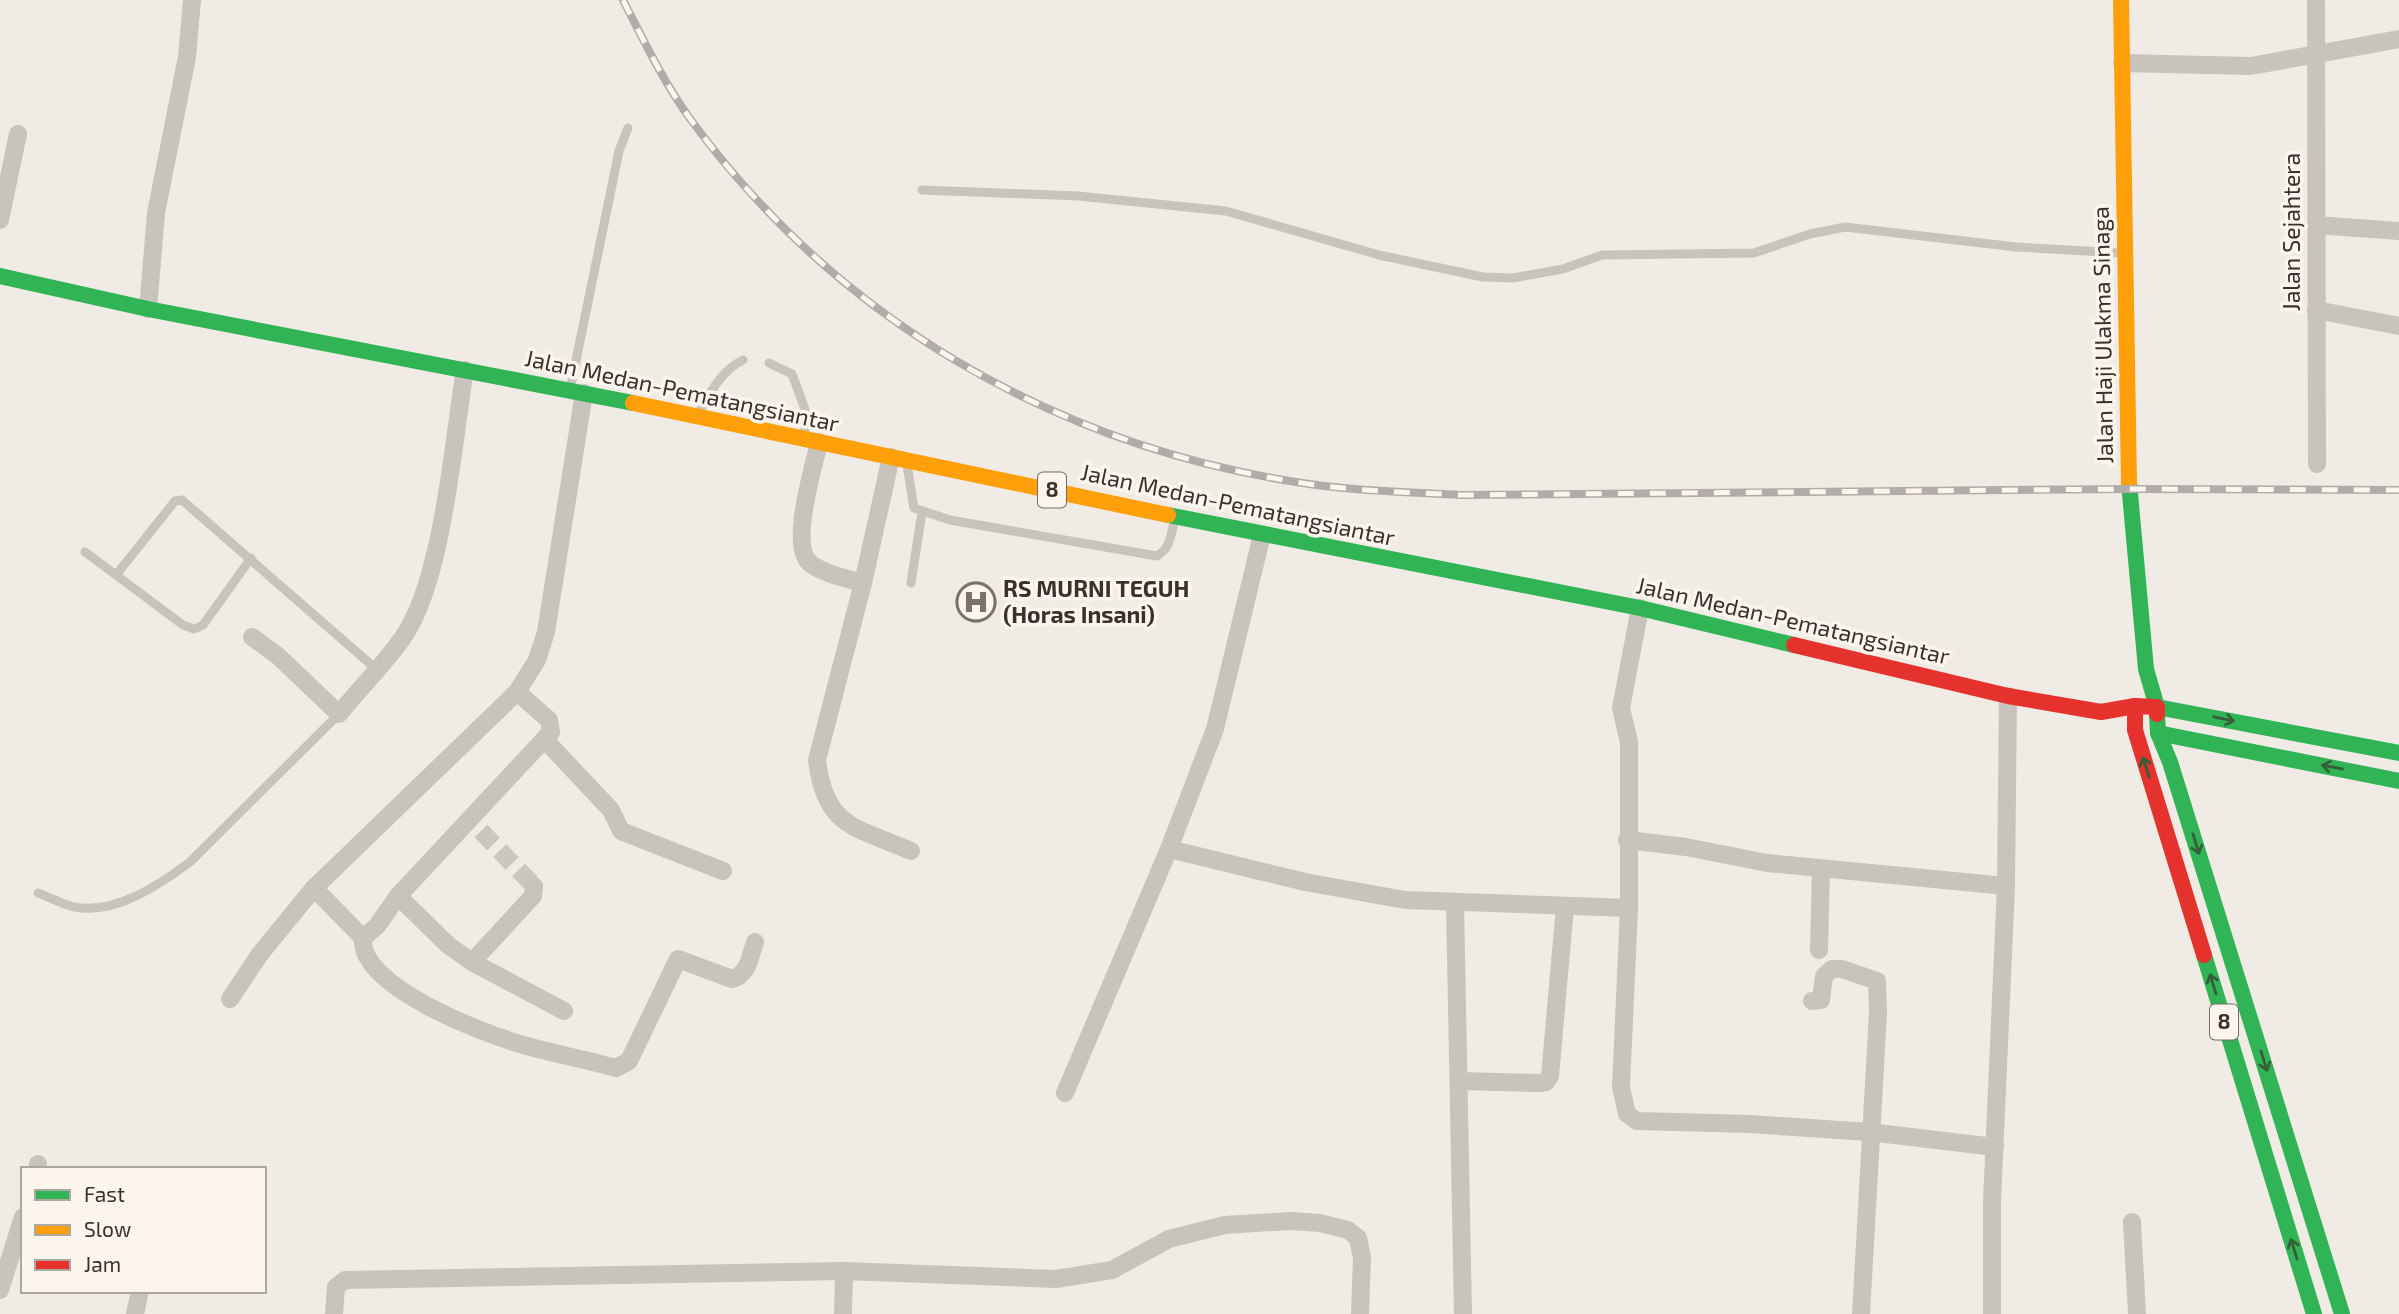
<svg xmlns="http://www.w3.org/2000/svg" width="2399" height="1314" viewBox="0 0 2399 1314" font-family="'Exo 2',sans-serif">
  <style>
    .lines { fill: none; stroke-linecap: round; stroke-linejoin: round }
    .street-tunnel { stroke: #ccc6c0; stroke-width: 18; stroke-dasharray: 18 9; stroke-linecap: butt }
    .lane { stroke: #c9c3be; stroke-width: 9 }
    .street { stroke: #c9c3be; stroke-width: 18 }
    .fast { stroke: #30b455; stroke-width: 16 }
    .slow { stroke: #ff9f0a; stroke-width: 16 }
    .jam { stroke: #e5322d; stroke-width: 16 }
    .rail-casing { stroke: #b1aca8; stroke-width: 8 }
    .rail { stroke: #fbf5ee; stroke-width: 5; stroke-dasharray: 16; stroke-linecap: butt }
    .oneway { stroke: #375e3a }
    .labels { text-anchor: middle; stroke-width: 7; stroke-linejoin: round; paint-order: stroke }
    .shield { fill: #fbf5ee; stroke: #756b66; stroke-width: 2 }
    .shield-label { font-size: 21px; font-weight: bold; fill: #3b302b }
    .street-label { font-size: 23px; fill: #3b302b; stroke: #fbf5ee }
    .poi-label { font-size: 23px; font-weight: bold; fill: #3b302b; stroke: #fbf5ee; text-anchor: start }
  </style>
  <rect width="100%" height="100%" fill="#f0ebe5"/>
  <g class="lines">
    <polyline class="street-tunnel" points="481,831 534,886"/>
    <g class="lane">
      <polyline points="922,190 1078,196 1226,211 1379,255 1483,277 1513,278 1563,269 1602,255 1754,253 1810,234 1845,227 2016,247 2121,253"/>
      <polyline points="769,363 792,374 805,409 805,433"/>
      <polyline points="571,385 619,151 628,128"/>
      <path d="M699 412C710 393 722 370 743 360"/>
      <path d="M907 465 914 508 950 520 1157 556C1170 549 1171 535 1174 522"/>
      <polyline points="85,552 116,575 175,501 182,500 375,668"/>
      <polyline points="116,575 183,625 194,629 203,625 251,558"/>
      <polyline points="911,583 922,512"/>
      <path d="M38 893C49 897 62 904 74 907 115 915 159 885 190 862L339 714"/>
    </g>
    <g class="street">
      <polyline points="2316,0 2317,464"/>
      <polyline points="2122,63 2251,66 2399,39"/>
      <polyline points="0,220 18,134"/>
      <polyline points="2316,225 2399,231"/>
      <polyline points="148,309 156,213 187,57 192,0"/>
      <polyline points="2316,310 2399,326"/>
      <path d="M819 442C814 467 788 548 811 564 825 574 847 579 863 583L817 760C825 828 856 827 911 851"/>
      <polyline points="863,583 891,457"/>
      <polyline points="1640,608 1621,708 1629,742 1629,908 1621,1087 1627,1114 1637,1121 1750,1124 1869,1132 1995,1147"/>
      <path d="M252 637 278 656 339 714C359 689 396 652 410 626 444 563 453 443 465 370"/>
      <polyline points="546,741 611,810 621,831 723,871"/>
      <polyline points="1627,840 1686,847 1767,863 2006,886"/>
      <polyline points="1169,849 1305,882 1405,900 1629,908"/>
      <polyline points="314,888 363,938 377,926 398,896 551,732 549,720 517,692"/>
      <polyline points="398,896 448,945 472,962 564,1011"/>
      <polyline points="1455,904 1463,1314"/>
      <path d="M363 938C358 987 487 1035 527 1046 556 1054 587 1060 616 1068L629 1061 678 959 732 979C748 975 750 957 755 942"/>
      <polyline points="1819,950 1821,869"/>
      <polyline points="472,962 533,896 534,886"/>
      <polyline points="230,999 260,954 314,888 517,692 537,660 546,632 584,393"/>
      <polyline points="1812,1001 1821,1000 1824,976 1832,969 1842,969 1877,981 1878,1013 1861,1314"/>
      <polyline points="1459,1081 1539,1083 1546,1082 1550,1076 1565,907"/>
      <polyline points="1065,1093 1169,849 1215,729 1262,535"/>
      <polyline points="37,1169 38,1164"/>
      <polyline points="2132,1222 2137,1314"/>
      <polyline points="0,1290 23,1217"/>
      <polyline points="135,1314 140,1291"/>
      <polyline points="334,1314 336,1287 345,1280 844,1271 1056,1279 1112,1270 1169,1239 1225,1225 1290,1221 1320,1223 1348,1230 1358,1238 1362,1258 1360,1314"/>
      <polyline points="843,1314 844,1271"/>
      <polyline points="1992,1314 1992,1202 2006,886 2008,696"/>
    </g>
    <g class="fast">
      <polyline points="0,276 148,309 633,403"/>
      <polyline points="2129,483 2146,669 2157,707 2399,753"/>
      <polyline points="1168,515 1640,608 1794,645"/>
      <polyline points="2157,714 2158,733 2170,762 2342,1314"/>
      <polyline points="2158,733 2399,781"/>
      <polyline points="2204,955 2314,1314"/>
    </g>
    <g class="slow">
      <polyline points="2121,0 2129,483"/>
      <polyline points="633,403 1168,515"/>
    </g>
    <g class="jam">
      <polyline points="1794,645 2008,696 2101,712 2135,706 2157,707 2157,714"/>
      <polyline points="2135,706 2135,730 2204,955"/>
    </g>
    <g class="rail-casing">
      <path id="rail" d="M623 0C644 41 664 83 691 120 837 319 1053 444 1296 482 1350 491 1405 492 1460 495L2129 489 2399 490"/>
    </g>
    <use href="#rail" class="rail"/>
  </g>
  <defs><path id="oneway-shaft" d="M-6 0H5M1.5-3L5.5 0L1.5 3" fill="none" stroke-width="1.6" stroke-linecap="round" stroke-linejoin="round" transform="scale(1.75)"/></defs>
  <g class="oneway">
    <use href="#oneway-shaft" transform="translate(2224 719) rotate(12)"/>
    <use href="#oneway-shaft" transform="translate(2146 767) rotate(-107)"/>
    <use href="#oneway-shaft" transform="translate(2332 767) rotate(-170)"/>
    <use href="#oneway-shaft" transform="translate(2196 844) rotate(73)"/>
    <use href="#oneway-shaft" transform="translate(2213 984) rotate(-107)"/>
    <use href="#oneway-shaft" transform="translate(2264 1061) rotate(73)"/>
    <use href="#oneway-shaft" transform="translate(2294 1249) rotate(-107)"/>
  </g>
  <defs>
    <g id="hospital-ring" transform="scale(2.0125)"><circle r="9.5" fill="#fbf5ee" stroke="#7a716c" stroke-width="1.5"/><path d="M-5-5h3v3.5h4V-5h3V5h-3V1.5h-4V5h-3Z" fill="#7a716c"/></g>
  </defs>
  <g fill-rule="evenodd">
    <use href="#hospital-ring" x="976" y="602"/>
  </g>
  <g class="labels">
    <g class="shield">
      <rect x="1038" y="472.5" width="28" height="35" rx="5"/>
      <rect x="2210" y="1004.5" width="28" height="35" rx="5"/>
    </g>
    <g class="shield-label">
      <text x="1052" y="497">8</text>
      <text x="2224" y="1029">8</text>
    </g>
    <g class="street-label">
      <text transform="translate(2292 232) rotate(-90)" y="8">Jalan Sejahtera</text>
      <text transform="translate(2103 335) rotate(-91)" y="8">Jalan Haji Ulakma Sinaga</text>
      <text transform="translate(682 391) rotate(12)" y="8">Jalan Medan-Pematangsiantar</text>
      <text transform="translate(1238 505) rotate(12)" y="8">Jalan Medan-Pematangsiantar</text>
      <text transform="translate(1793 621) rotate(13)" y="8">Jalan Medan-Pematangsiantar</text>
    </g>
    <g class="poi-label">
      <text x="1003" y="597">RS MURNI TEGUH<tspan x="1003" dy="26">(Horas Insani)</tspan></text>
    </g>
  </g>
  <rect x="21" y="1167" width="245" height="126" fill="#fbf5ee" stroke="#aea6a0" stroke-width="2"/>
  <rect x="35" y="1190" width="35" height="10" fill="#30b455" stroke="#aea6a0" stroke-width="2"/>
  <text x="84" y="1202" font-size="21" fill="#3b302b">Fast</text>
  <rect x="35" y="1225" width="35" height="10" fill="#ff9f0a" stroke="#aea6a0" stroke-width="2"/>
  <text x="84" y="1237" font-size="21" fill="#3b302b">Slow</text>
  <rect x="35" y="1260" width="35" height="10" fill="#e5322d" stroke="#aea6a0" stroke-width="2"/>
  <text x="84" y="1272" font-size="21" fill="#3b302b">Jam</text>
</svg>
